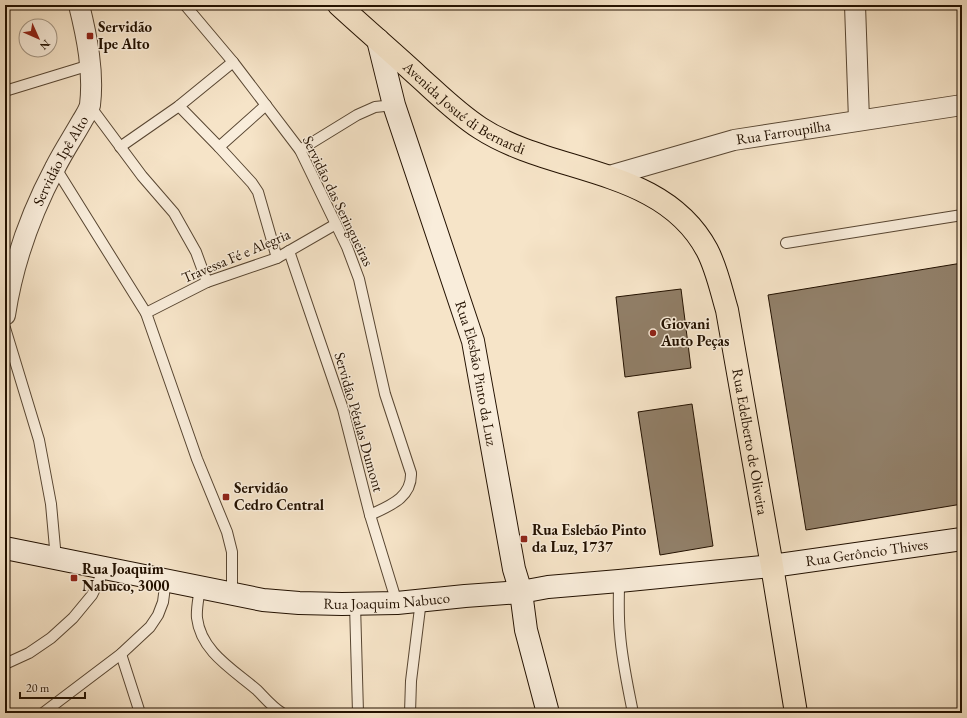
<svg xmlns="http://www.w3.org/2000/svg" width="967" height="718" viewBox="0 0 967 718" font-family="'EB Garamond',serif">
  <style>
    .building { fill: #917f68; stroke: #231100 }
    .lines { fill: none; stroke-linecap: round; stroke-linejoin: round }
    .lane-casing { stroke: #584632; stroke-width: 12 }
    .street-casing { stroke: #584632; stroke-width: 22 }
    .secondary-casing { stroke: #231100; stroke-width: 24 }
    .primary-casing { stroke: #231100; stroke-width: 24 }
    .lane { stroke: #f9eddb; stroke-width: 10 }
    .street { stroke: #f9eddb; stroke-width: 20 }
    .secondary { stroke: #f9eddb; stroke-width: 22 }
    .primary { stroke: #f6e4c8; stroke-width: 22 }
    .poi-dot { fill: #8f2418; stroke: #f9eddb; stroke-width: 1.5 }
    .labels { text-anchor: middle; stroke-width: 3; stroke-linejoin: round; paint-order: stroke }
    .poi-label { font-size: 15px; font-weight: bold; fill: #231100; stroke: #f9eddb; text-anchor: start }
    .street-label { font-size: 15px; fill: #231100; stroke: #f9eddb }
  </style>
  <rect width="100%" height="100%" fill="#f6e4c8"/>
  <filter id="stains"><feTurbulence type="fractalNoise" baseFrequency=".005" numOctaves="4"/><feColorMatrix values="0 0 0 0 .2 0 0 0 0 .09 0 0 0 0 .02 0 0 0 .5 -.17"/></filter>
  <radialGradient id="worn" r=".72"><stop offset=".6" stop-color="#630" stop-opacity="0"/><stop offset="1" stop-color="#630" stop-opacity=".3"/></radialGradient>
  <g class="building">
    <polygon points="962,263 962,504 806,530 768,295"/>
    <polygon points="681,289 691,368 625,377 616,297"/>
    <polygon points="692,404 713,546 660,555 638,412"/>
  </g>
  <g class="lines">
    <g class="lane-casing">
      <g id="lane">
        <path d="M185 5 233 62 300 150 347 247 359 279 385 394 411 473C412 498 389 506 370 515"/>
        <polyline points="5,91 90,65"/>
        <polyline points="90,106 142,176 174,213 196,252 207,282"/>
        <polyline points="179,106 219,147 252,183 258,192 277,258"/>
        <polyline points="120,147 179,106 233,62"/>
        <polyline points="219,147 266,105"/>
        <polyline points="300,150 357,115 375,107 394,105"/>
        <polyline points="55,167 146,313 197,459 227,532 232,552 232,594"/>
        <polyline points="786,243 962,215"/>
        <polyline points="289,251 343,409 370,515 397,603"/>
        <polyline points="146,313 207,282 277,258 336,224"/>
        <polyline points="5,328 39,440 51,504 56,559"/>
        <path d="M619 581C619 599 618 616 620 634 622 661 628 687 633 713"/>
        <path d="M200 587C199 597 196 608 197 618 201 652 234 670 257 690 265 698 272 707 282 713"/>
        <polyline points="355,604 358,713"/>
        <polyline points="121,654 140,713"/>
        <polyline points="5,664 29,653 51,638 73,618 92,595 105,568"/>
        <polyline points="43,713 121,654 150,627 158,615 163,602 166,579"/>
        <polyline points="410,713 411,681 421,600"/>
      </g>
    </g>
    <g class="street-casing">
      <g id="street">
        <polyline points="855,5 859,120"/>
        <path id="s1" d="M609 176 734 140 962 105"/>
        <path id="s2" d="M5 315C13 263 30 215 55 168 63 152 73 137 82 121 85 116 89 110 90 105 94 72 87 37 79 5"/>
      </g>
    </g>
    <g class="secondary-casing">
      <g id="secondary">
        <path id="s3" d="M378 40 394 105 473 341 514 569 521 592 526 630 548 713"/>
        <path id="s4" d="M5 548 263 600 299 603 342 604 397 603 465 596 521 592 548 587 619 581 772 566 962 539"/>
      </g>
    </g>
    <g class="primary-casing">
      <g id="primary">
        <path id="s5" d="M339 5C365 29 392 52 418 76 438 94 458 114 480 128 552 175 662 166 707 250 717 269 721 290 727 310L772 566 796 713"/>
      </g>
    </g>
    <use href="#lane" class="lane"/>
    <use href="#street" class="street"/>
    <use href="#secondary" class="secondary"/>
    <use href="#primary" class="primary"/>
  </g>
  <g class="poi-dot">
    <rect x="86" y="32" width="8" height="8" rx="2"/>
    <circle cx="653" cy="333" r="4"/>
    <rect x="222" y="493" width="8" height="8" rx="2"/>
    <rect x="520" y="535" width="8" height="8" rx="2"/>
    <rect x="70" y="574" width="8" height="8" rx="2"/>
  </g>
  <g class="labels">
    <g class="poi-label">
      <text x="98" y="32">Servidão<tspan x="98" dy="17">Ipe Alto</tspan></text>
      <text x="661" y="329">Giovani<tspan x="661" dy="17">Auto Peças</tspan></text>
      <text x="234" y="493">Servidão<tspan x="234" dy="17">Cedro Central</tspan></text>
      <text x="532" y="535">Rua Eslebão Pinto<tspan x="532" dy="17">da Luz, 1737</tspan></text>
      <text x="82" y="574">Rua Joaquim<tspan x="82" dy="17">Nabuco, 3000</tspan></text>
    </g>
    <g class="street-label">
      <text dy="5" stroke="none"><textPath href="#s5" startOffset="163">Avenida Josué di Bernardi</textPath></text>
      <text dy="5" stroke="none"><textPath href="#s1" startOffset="180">Rua Farroupilha</textPath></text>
      <text dy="5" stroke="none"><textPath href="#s2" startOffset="165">Servidão Ipê Alto</textPath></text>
      <text transform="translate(338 201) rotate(64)" y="5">Servidão das Seringueiras</text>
      <text transform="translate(236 256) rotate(-23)" y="5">Travessa Fé e Alegria</text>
      <text dy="5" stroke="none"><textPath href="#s3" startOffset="348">Rua Elesbão Pinto da Luz</textPath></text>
      <text transform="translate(359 422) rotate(74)" y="5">Servidão Pétalas Dumont</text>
      <text dy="5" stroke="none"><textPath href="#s5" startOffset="648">Rua Edelberto de Oliveira</textPath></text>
      <text dy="5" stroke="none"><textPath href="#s4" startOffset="870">Rua Gerôncio Thives</textPath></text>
      <text dy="5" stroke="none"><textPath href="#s4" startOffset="387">Rua Joaquim Nabuco</textPath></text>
    </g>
  </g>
  <rect width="967" height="718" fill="none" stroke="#f6e4c8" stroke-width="20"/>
  <rect x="6" y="6" width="955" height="706" fill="none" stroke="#231100" stroke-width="2"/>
  <rect x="10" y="10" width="947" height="698" fill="none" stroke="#231100"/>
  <g transform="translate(38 38) rotate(135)"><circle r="19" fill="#f9eddb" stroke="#a39583"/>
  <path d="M0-3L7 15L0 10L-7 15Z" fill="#8f2418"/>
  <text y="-6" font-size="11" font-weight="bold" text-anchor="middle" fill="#231100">N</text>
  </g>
  <path d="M20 692v6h65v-6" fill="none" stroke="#231100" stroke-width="2"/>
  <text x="26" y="692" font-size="12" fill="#231100" stroke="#f9eddb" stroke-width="3" paint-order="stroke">20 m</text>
  <rect width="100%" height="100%" filter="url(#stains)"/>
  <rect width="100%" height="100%" fill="url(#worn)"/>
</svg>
